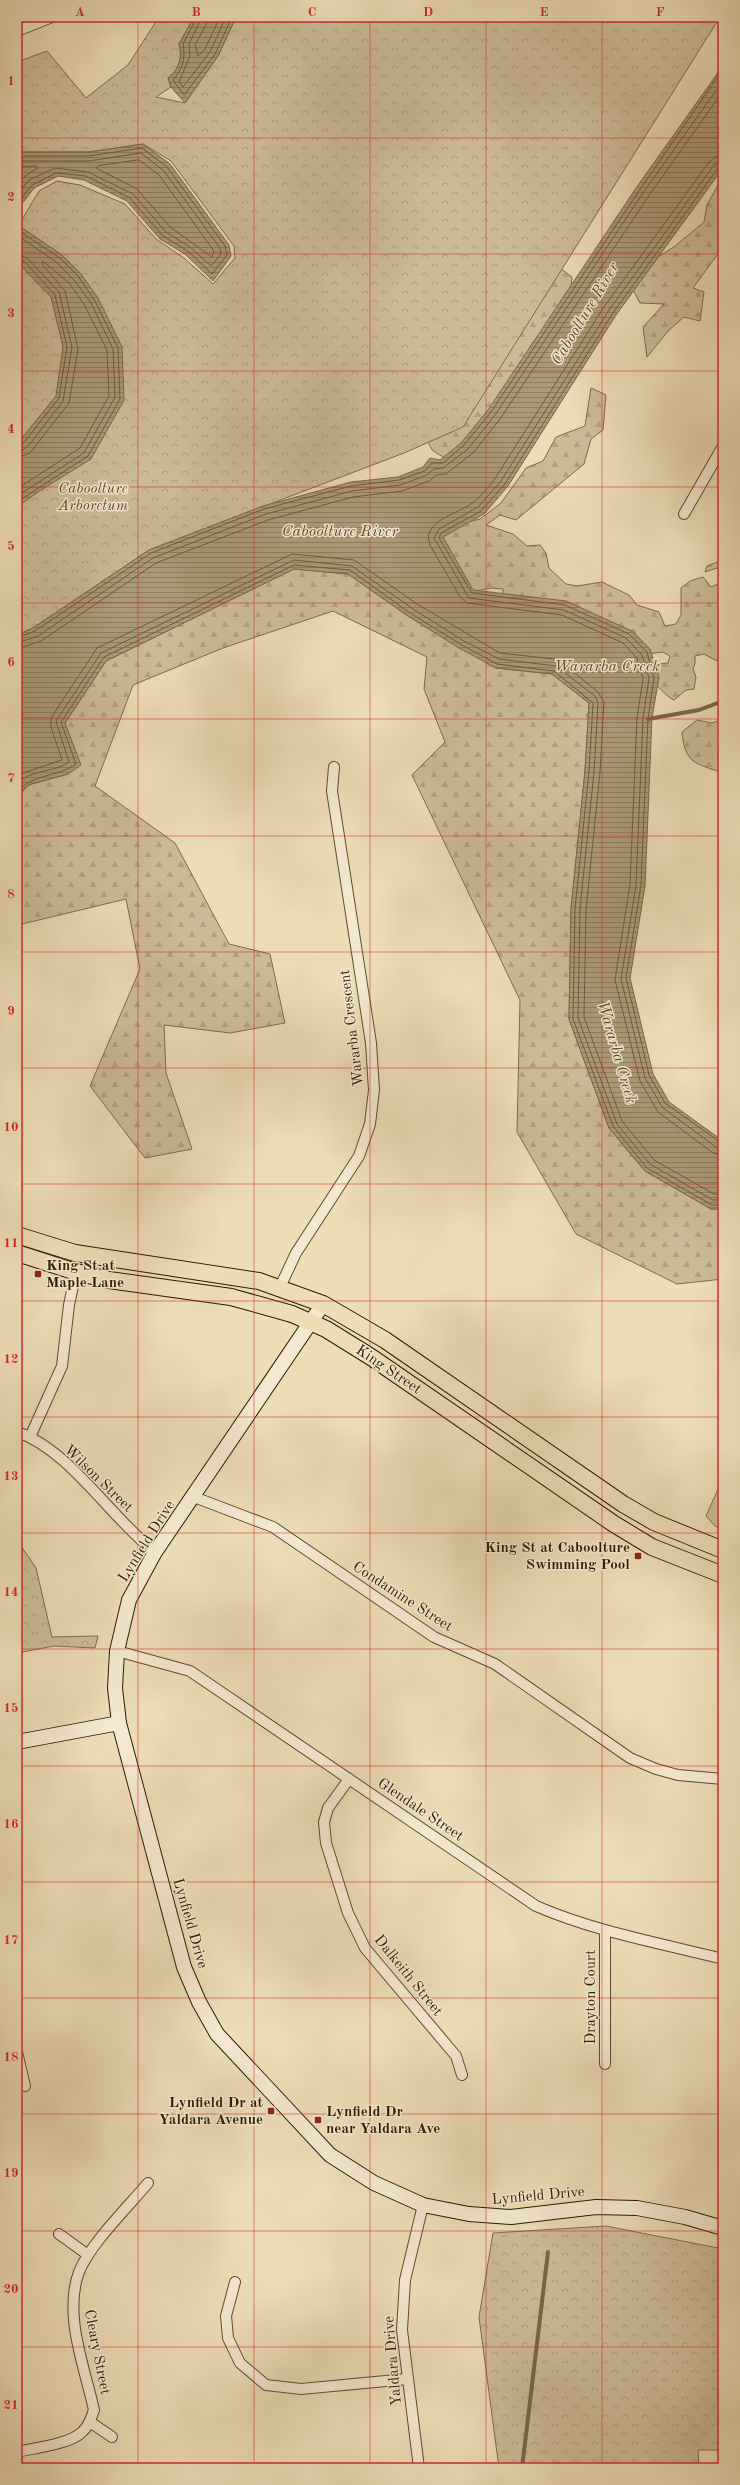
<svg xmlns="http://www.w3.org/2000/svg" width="740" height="2485" viewBox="0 0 740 2485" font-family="'Old Standard TT',serif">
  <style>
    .forest { fill: url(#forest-firs); stroke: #7c6a4c }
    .park { fill: url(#park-crowns); stroke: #7c6a4c }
    .pitch { fill: #cb9; stroke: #7c6a4c }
    .water { fill: url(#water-rules); stroke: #796649 }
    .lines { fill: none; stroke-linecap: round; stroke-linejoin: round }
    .shore { stroke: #6c5a3c; stroke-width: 1 }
    .stream { stroke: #796649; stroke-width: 4 }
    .street-casing { stroke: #5d4a2e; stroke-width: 12 }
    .secondary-casing { stroke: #2d1900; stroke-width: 16 }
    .primary-casing { stroke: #2d1900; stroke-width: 18 }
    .street { stroke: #f3e8d1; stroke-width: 10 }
    .secondary { stroke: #f3e8d1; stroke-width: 14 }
    .primary { stroke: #ecdcb8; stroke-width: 16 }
    .grid { fill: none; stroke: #d62828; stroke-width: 1; stroke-opacity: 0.55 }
    .poi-dot { fill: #8f2418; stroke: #f3e8d1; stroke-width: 1.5 }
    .labels { text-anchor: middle; stroke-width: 3; stroke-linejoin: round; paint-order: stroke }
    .park-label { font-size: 15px; font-style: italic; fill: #5d4a2e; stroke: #f3e8d1 }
    .street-label { font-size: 15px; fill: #2d1900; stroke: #f3e8d1 }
    .poi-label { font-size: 15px; font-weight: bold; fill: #2d1900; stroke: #f3e8d1; text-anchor: start }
    .water-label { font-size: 16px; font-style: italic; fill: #5f4d30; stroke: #f3e8d1 }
    .neatline { fill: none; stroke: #d62828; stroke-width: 1.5 }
    .grid-label { font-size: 13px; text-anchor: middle; font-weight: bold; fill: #d62828 }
  </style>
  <defs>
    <pattern id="forest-firs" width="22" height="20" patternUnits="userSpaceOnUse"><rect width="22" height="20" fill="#cb9"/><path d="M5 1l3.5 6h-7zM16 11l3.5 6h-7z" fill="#b0a082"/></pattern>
    <pattern id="park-crowns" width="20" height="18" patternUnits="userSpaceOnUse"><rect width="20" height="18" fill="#cb9"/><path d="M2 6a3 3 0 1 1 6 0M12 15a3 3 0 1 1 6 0" fill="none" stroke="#b0a082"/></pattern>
    <pattern id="water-rules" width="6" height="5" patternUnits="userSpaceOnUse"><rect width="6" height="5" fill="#ab9a79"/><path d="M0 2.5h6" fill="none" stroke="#8c7d61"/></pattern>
  </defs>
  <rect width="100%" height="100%" fill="#ecdcb8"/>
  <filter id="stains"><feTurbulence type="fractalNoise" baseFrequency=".005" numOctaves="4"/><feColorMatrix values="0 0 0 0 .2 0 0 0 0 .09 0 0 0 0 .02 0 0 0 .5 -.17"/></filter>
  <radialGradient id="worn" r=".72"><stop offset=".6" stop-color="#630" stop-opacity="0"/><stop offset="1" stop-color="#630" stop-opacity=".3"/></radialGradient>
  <g class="forest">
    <polygon points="723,176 723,247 693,288 704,292 700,321 684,317 669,330 647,357 643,327 664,304 640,303 632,288 648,263 674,247 704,222 707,205"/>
    <polygon points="549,260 572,277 570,296 480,434 449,461 432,450 419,422"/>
    <path d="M591 388 606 395 603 430 591 439 584 464 516 520 500 515 486 525 513 534 527 546 540 545 546 553 549 568 566 584 577 586 602 582 629 595 637 605 659 612 665 626 676 624 681 615V588L690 581 703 577 711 587 723 582V664L704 654 695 656V663L693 669 696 677 694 689 686 690 674 700C665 696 662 688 653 684V671L659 664 668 663 670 656 663 652 647 654 638 642 634 630 618 633 503 601V589L491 588 468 593 434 536 456 525 480 519 501 503 526 468 543 461 556 437 585 426Z"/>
    <polygon points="723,560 723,566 705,572 707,566"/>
    <polygon points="294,569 348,574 408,616 496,668 552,674 589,703 585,771 571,909 569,1019 609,1128 645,1171 711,1209 723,1209 723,1279 677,1284 576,1234 517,1132 520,1000 412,775 445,742 424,689 427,657 333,611 223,648 133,685 95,786 175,843 229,944 270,954 285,1023 230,1033 164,1025 166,1073 192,1149 145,1158 90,1086 140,969 126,899 22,924 17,904 17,798 28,785 68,774 65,723 106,661"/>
    <path d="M723 719V773C695 763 685 764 682 732L697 720 712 723Z"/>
  </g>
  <g class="park">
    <path d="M159 17H194L179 44C183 57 179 70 168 78L171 87 156 97 185 103 218 56 236 17H720L463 427 404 453 149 550 33 628 17 635V224L20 223 39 191 57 181 80 185 125 204 156 239 184 258 213 284 235 258 234 246 171 161 143 144 89 152H17V62L47 51 86 98 128 65Z"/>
    <polygon points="17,1540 36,1568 52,1637 98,1636 95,1648 54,1646 17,1653"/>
    <polygon points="606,2226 723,2249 723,2450 698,2450 699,2468 499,2468 479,2317 493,2233"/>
  </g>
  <polygon class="pitch" points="723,1478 723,1526 716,1527 706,1516"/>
  <g class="water">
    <path d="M194 17H236L218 56 185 103 171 87 168 78C179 70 183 57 179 44Z"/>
    <polygon points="723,58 723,168 616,315 508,486 484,514 443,537 473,590 566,601 632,631 650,649 659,677 652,718 645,886 630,978 653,1074 669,1102 723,1141 723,1209 711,1209 645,1171 609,1128 569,1019 571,909 585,771 589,703 552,674 496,668 459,648 408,616 348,574 294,569 106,661 65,723 81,765 68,774 28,785 17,798 17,635 33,628 149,550 263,506 351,482 398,477 423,467 430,458 440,460 461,443 488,410 636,188 717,74"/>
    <polygon points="143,144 170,164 229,245 231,256 213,281 185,254 160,239 127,201 84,180 58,176 34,188 21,205 18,214 21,227 62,255 81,274 98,298 122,347 124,400 91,459 41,490 17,507 17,444 56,396 63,347 51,297 17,262 17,152 89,152"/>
  </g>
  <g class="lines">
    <g class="shore">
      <path d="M197 17 183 44C186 58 182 70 173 80L184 95 215 54 232 17"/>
      <polyline points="202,17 189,44 190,56 179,82 183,87 210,52 226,17"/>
      <polyline points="208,17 206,25 195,45 198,56 205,49 220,17"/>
      <path d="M723 155 715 157 709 162 604 307 496 477C490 485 483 494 475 501 462 513 420 520 430 545L460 597 467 603 562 615 623 643 637 658 643 679 637 718 630 884 615 980 640 1081 658 1112 713 1153 723 1155"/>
      <polyline points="17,156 89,156 142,148 167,167 225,246 227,255 212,274 188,251 163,236 130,198 86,176 56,173 32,185 17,204"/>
      <polygon points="139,160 159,175 214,251 212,257 170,227 137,189 96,168 98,166"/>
      <polyline points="17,161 89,161 141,153 164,171 220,248 221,254 211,266 190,247 166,232 133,194 88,172 55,168 29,180 17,195"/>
      <polyline points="723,161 714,165 609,310 501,481 478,507 439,529 434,538 469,598 564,610 626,638 642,655 649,678 643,718 636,885 621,979 645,1078 663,1108 716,1147 723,1149"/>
      <polyline points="723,166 718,168 613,313 505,484 481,511 441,533 439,538 472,593 565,605 629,634 647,652 654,678 648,718 641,885 626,978 649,1075 665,1103 723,1144"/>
      <polyline points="17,167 36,166 38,168 25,176 17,185"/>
      <polyline points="17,227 19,231 60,258 78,276 95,301 118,348 120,399 88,456 17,502"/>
      <polyline points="17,235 56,262 74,280 91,303 113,349 115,397 84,453 17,496"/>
      <polyline points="17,253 28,259 59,292 72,347 63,401 30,444 23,450 17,452"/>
      <polyline points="17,259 25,262 55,295 67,347 59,398 26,440 17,447"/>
      <polyline points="17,458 30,453 69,403 78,349 65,291 42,264 43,261 70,284 85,306 107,350 109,396 80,448 17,489"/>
      <polyline points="17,638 35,631 151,553 264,509 351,486 399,480 425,471 432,463 443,463 464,445 491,412 639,191 723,69"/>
      <polyline points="17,643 38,636 153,558 266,514 352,491 400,485 427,475 434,469 443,468 468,449 495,415 643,193 723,81"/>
      <polyline points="17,649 41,641 156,563 268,520 353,497 402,491 429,481 436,475 446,474 473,453 500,419 648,197 723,91"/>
      <polyline points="17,775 62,760 51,727 51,718 97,648 292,554 354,560 417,604 500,653 554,659 561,662 598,692 604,702 600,772 586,910 584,1017 622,1121 654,1160 714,1194 723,1194"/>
      <path d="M17 784C30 769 54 773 69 762L56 721 101 653 294 560 352 566 413 609 464 641 499 659 556 666 595 696 598 703 594 772 580 909 578 1018 617 1124 650 1164 713 1200H723"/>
      <path d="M17 792C33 773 56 778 76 764L61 722 104 657 294 565 350 570 410 613 462 645 497 664 554 671 593 703 589 771 575 909 573 1019 613 1126 647 1168 712 1205H723"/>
    </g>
    <g class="stream">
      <polyline points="648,719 699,710 723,701"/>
      <polyline points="522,2468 548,2252"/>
    </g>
    <g class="street-casing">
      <g id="street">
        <polyline points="17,31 52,17"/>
        <polyline points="684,514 723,446"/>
        <polyline points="280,1287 296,1253 359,1156 370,1124 374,1090 371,1043 332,791 334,767"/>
        <path d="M17 1432C69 1449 111 1518 155 1552"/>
        <polyline points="30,1437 62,1366 69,1305 76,1272"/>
        <polyline points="194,1497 273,1527 434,1637 495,1664 630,1758 656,1769 678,1775 723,1779"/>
        <path d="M117 1651 190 1671 536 1906C596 1932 660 1943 723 1959"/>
        <polyline points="349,1779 328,1808 324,1822 326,1843 348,1913 365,1948 456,2056 462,2075"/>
        <polyline points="605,1931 605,2064"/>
        <polyline points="17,2052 25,2086"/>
        <polyline points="59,2234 88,2255"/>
        <polyline points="235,2282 226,2316 228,2338 240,2363 266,2385 301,2389 407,2379"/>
        <polyline points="90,2422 112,2437"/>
        <path d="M17 2452C34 2448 71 2444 82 2432 89 2426 91 2418 94 2410 85 2368 63 2315 79 2272 90 2244 128 2207 148 2183"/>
        <polyline points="419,2468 402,2330 405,2280 423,2205"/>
      </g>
    </g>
    <g class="secondary-casing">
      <g id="secondary">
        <polyline points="323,1304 155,1552 129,1600 117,1651 115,1688 119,1723 184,1967 199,2002 217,2034 330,2155 374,2183 423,2205 469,2214 511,2217 596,2207 637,2208 685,2217 723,2228"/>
        <polyline points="17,1742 119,1723"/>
      </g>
    </g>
    <g class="primary-casing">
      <g id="primary">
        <polyline points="17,1235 75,1253 259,1281 323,1304 385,1340 623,1504 654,1522 723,1550"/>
        <polyline points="17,1253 76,1272 109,1280 231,1297 292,1314 326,1329 371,1357 614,1524 652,1547 723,1575"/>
      </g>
    </g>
    <use href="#street" class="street"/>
    <use href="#secondary" class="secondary"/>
    <use href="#primary" class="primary"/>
  </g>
  <path class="grid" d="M138 17V2468M254 17V2468M370 17V2468M486 17V2468M602 17V2468M17 138H723M17 254H723M17 371H723M17 487H723M17 603H723M17 719H723M17 836H723M17 952H723M17 1068H723M17 1184H723M17 1301H723M17 1417H723M17 1533H723M17 1649H723M17 1766H723M17 1882H723M17 1998H723M17 2114H723M17 2231H723M17 2347H723"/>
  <g class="poi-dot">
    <rect x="34" y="1270" width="8" height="8" rx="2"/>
    <rect x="634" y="1552" width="8" height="8" rx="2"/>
    <rect x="267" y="2107" width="8" height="8" rx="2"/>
    <rect x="314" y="2116" width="8" height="8" rx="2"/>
  </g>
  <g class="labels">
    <g class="park-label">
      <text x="93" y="493">Caboolture<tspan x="93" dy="17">Arboretum</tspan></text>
    </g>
    <g class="street-label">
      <text transform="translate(351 1028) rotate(-97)" y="5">Wararba Crescent</text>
      <text transform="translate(389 1369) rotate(34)" y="5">King Street</text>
      <text transform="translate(99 1478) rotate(44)" y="5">Wilson Street</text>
      <text transform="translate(146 1541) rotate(-58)" y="5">Lynfield Drive</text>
      <text transform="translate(403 1596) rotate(33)" y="5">Condamine Street</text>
      <text transform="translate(421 1809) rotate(34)" y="5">Glendale Street</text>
      <text transform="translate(191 1923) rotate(74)" y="5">Lynfield Drive</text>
      <text transform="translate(409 1975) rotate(51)" y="5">Dalkeith Street</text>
      <text transform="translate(590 1997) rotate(-90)" y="5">Drayton Court</text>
      <text transform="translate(538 2195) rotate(-5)" y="5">Lynfield Drive</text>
      <text transform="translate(98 2352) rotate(79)" y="5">Cleary Street</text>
      <text transform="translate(392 2361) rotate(-95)" y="5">Yaldara Drive</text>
    </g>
    <g class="poi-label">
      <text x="46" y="1270">King St at<tspan x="46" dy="17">Maple Lane</tspan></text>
      <text x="630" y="1552" text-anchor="end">King St at Caboolture<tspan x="630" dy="17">Swimming Pool</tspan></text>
      <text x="263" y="2107" text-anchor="end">Lynfield Dr at<tspan x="263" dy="17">Yaldara Avenue</tspan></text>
      <text x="326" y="2116">Lynfield Dr<tspan x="326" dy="17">near Yaldara Ave</tspan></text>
    </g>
    <g class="water-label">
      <text transform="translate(584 313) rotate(-59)" y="6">Caboolture River</text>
      <text x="340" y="536">Caboolture River</text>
      <text x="607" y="671">Wararba Creek</text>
      <text transform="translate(618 1052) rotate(74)" y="6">Wararba Creek</text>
    </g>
  </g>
  <rect width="740" height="2485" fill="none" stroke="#ecdcb8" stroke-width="44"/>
  <rect x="22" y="22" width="696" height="2441" class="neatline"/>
  <g class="grid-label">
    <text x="80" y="16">A</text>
    <text x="196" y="16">B</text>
    <text x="312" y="16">C</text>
    <text x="428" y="16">D</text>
    <text x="544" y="16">E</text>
    <text x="660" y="16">F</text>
    <text x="11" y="85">1</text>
    <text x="11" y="201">2</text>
    <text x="11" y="317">3</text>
    <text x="11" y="433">4</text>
    <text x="11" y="550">5</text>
    <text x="11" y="666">6</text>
    <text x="11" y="782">7</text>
    <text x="11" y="898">8</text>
    <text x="11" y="1015">9</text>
    <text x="11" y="1131">10</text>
    <text x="11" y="1247">11</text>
    <text x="11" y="1363">12</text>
    <text x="11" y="1480">13</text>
    <text x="11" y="1596">14</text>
    <text x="11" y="1712">15</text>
    <text x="11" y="1828">16</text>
    <text x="11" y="1944">17</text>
    <text x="11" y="2061">18</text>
    <text x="11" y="2177">19</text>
    <text x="11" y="2293">20</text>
    <text x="11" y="2409">21</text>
  </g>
  <rect width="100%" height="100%" filter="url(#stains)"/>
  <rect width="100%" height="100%" fill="url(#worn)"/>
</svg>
